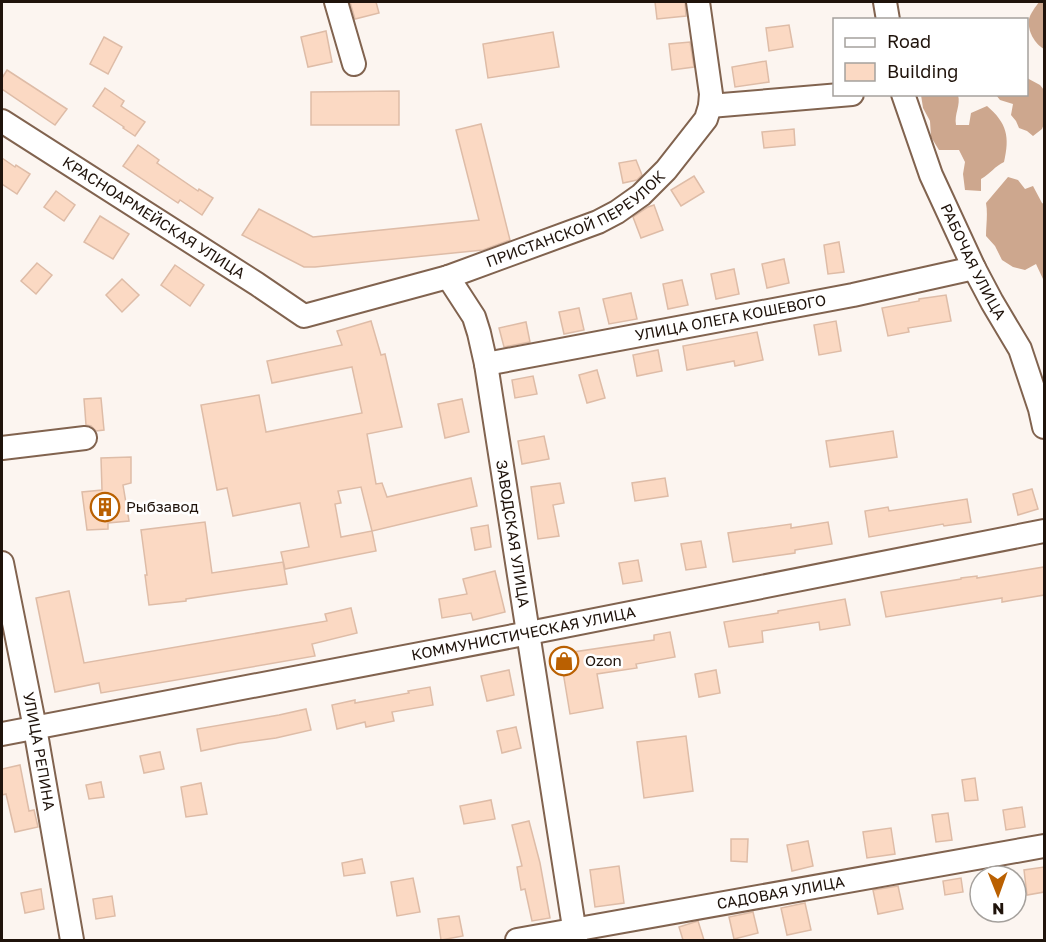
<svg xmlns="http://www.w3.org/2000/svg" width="1046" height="942" viewBox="0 0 1046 942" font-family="'Golos Text',sans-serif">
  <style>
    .forest { fill: #cda78e }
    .building { fill: #fbd9c3; stroke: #debca7; stroke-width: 1.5; fill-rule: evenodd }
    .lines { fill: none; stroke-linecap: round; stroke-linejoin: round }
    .minor-casing { stroke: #81634f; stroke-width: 26 }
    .minor { stroke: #fff; stroke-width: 22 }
    .labels { text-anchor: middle; stroke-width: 5; stroke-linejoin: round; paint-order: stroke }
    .street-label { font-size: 15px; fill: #1f130b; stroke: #fff }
    .poi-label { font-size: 15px; fill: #1f130b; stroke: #fff; text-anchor: start }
  </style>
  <rect width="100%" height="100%" fill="#fcf5f0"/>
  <g class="forest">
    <path d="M1039 2H1044V49C1035 44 1027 31 1029 19 1030 14 1036 6 1039 2Z"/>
    <polygon points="1026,63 1027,78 1040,85 1044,90 1044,124 1042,129 1033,136 1027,131 1019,128 1016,121 1011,115 1013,104 1000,100 996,95 1026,94"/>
    <path d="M921 95H958C961 105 954 114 956 125H969L971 113 987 106C1007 123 1010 137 1004 162 995 166 990 174 981 179V191L965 190 963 174 965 162 959 150H939L931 137 930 121 923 108Z"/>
    <path d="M1008 177 1018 180 1025 189 1033 186 1042 203 1044 204V279H1043L1036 264 1025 270 1013 267 1002 260 995 246 986 236C986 225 988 214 986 203Z"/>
  </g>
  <g class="building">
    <polygon points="350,2 376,2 379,13 355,19"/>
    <polygon points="655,2 685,2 686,16 657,19"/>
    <polygon points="789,25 793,47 769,51 766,28"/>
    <polygon points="326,31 332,62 308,67 301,37"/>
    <polygon points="553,32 559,67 488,78 483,44"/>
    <polygon points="104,37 122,47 108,74 90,64"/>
    <polygon points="690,42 694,67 672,70 669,44"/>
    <polygon points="766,61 769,82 735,87 732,67"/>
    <polygon points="7,70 67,109 55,125 2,89 2,78"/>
    <polygon points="105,88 124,101 121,106 145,122 135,136 123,128 124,127 93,106"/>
    <polygon points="399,91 399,125 311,125 311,92"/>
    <polygon points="481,124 510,240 483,250 315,267 304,267 242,235 259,209 313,237 479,220 456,130"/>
    <polygon points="794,129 795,145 764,148 762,132"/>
    <polygon points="138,145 159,160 157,163 198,191 199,189 213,198 202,215 180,200 178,203 123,166"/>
    <polygon points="2,158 15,167 16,165 30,174 17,194 2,184"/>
    <polygon points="636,160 642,175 637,180 623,183 619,163"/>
    <polygon points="694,176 704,192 681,206 671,190"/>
    <polygon points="56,191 75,205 64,221 44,207"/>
    <polygon points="654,205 663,230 641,238 633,217 648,207"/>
    <polygon points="100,216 129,234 113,259 84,242"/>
    <polygon points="839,242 844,272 828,274 824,245"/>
    <polygon points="784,259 789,283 767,288 762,264"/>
    <polygon points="37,263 52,275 36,294 21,281"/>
    <polygon points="175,265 204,285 190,306 161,285"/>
    <polygon points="734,269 739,294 716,299 711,274"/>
    <polygon points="122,279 139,295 122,312 106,295"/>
    <polygon points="682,280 688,305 668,309 663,284"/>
    <polygon points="631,293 637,319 609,324 603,299"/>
    <polygon points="946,295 951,321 908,328 909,332 888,336 882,308 919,301 919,299"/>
    <polygon points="579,308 584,330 564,334 559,312"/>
    <path d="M371 321 381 355 385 354 402 427 367 434 376 484 382 483 387 497 471 478 477 506 372 531 376 551 285 569 281 552 309 547 300 503 233 516 227 488 217 490 201 405 259 395 266 432 362 413 352 367 272 383 267 361 342 345 337 331ZM361 487 372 531 341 537 335 504 341 503 338 491Z"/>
    <polygon points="836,321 841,351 819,355 814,325"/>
    <polygon points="526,322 530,342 504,347 499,328"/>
    <polygon points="757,332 763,360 735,366 734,361 687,370 683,346"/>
    <polygon points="658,350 662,371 637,376 633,355"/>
    <polygon points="597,370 605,398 587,403 579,375"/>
    <polygon points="533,376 537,394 515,398 512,380"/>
    <polygon points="101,398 104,430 96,431 91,426 86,425 84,399"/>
    <polygon points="462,399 469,432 445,438 438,404"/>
    <polygon points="893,431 897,457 830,467 826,441"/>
    <polygon points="544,436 549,459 522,464 518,441"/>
    <polygon points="131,457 131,483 123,485 129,521 108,523 108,529 87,530 82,492 102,490 101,458"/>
    <polygon points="665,478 668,496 635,501 632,483"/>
    <polygon points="560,483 564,503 553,505 559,536 538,539 531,487"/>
    <polygon points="1032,489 1038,509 1018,515 1013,494"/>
    <polygon points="967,499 971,522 944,526 943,524 869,537 865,511 888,507 889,511"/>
    <polygon points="205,522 212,573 283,562 287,584 186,599 186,601 149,605 145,575 147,575 141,530"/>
    <polygon points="828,522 832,544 795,550 795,553 733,562 728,533 791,524 791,528"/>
    <polygon points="488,525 491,547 475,550 471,528"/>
    <polygon points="701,541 706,567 686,570 681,544"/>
    <polygon points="638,560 642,581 623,584 619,563"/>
    <polygon points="1044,567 1044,595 1002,602 1002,598 886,617 881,592 961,579 961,578 977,576 977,578"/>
    <polygon points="495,571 505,612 473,620 471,613 442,618 439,599 467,594 463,579"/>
    <polygon points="69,591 84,663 327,621 325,614 351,608 357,633 312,644 315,656 101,693 99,683 55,692 36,598"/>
    <polygon points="845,599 850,625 820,630 819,622 762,631 763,642 729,647 724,622 778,613 778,611"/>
    <polygon points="670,632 675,657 636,664 637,668 597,674 603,708 570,714 560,654 654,640 654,635"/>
    <polygon points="509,670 514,695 487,701 481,676"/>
    <polygon points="716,670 720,693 699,697 695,674"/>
    <polygon points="430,687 433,705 392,712 394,721 366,727 365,722 337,729 332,705 355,700 355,703 409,693 408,691"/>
    <polygon points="306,709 311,730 276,738 239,743 201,751 197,729 279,715"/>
    <polygon points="516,727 521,748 502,753 497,731"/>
    <polygon points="686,736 693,791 644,798 637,742"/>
    <polygon points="160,752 164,769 144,773 140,756"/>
    <polygon points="20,765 29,811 34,810 38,827 15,832 6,794 2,795 2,769"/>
    <polygon points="975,778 978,800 965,801 962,780"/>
    <polygon points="101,782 104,797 89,799 86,785"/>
    <polygon points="201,783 207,814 186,817 181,787"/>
    <polygon points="491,800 495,819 464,824 460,806"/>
    <polygon points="1022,807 1025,827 1006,830 1003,810"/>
    <polygon points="948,813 952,840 936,842 932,815"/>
    <polygon points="529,821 540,863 550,918 532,921 525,889 521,890 517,867 522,866 512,825"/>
    <polygon points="891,828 895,854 867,858 863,832"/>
    <polygon points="731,839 748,839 747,862 731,861"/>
    <polygon points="808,841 813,866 792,871 787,845"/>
    <polygon points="362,859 365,873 344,876 342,863"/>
    <polygon points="619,866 624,903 595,907 590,870"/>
    <polygon points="1044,867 1044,892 1027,895 1024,870"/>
    <polygon points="413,878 420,912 397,916 391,882"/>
    <polygon points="961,878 963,892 945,895 943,881"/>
    <polygon points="898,886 903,909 878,914 873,890"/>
    <polygon points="41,889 44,909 25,913 21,893"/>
    <polygon points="112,896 115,916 96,919 93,899"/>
    <polygon points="805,903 811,930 787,935 781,908"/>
    <polygon points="753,912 758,933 734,939 729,917"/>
    <polygon points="459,916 463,936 441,940 438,919"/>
    <polygon points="698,921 704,940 683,940 679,927"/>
  </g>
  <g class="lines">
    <g class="minor-casing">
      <g id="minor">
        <polyline points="336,2 354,64"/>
        <polyline points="885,2 888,20"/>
        <path id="s1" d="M903 94 931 175 974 268 992 302 1020 349 1040 409 1044 427"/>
        <polyline points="710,106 852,94"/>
        <path id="s2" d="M2 121 257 284 304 316 448 277 598 222 617 212 641 195 666 170 706 119 710 106 711 94 698 2"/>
        <path id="s3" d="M448 277 474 317 479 333 486 364 576 940"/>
        <path id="s4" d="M486 364 853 295 974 268"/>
        <polyline points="2,448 85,438"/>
        <path id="s5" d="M2 563 35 728 72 940"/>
        <path id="s6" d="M2 734 529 633 1044 531"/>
        <path id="s7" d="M517 940 1044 846"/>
      </g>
    </g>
    <use href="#minor" class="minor"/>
  </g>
  <defs>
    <g id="building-ring" transform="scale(1.5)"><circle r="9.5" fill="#fff" stroke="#ba6001" stroke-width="1.5"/><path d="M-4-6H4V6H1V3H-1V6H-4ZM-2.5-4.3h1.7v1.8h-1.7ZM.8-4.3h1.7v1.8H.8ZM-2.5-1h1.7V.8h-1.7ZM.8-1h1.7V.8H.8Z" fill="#ba6001"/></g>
    <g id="shop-ring" transform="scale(1.5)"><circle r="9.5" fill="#fff" stroke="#ba6001" stroke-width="1.5"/><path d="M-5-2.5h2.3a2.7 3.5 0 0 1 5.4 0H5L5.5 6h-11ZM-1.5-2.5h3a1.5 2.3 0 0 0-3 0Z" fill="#ba6001"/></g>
  </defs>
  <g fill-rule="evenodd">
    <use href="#building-ring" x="105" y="507"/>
    <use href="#shop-ring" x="564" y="661"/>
  </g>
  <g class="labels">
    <g class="street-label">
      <text dy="5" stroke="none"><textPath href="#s2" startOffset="650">ПРИСТАНСКОЙ ПЕРЕУЛОК</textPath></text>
      <text dy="5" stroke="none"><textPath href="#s2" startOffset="180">КРАСНОАРМЕЙСКАЯ УЛИЦА</textPath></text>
      <text dy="5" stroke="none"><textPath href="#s1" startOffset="182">РАБОЧАЯ УЛИЦА</textPath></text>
      <text dy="5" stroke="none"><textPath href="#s4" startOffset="249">УЛИЦА ОЛЕГА КОШЕВОГО</textPath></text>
      <text dy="5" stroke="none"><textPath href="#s3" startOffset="268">ЗАВОДСКАЯ УЛИЦА</textPath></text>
      <text dy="5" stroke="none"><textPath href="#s6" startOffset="531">КОММУНИСТИЧЕСКАЯ УЛИЦА</textPath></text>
      <text dy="5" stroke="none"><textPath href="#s5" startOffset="192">УЛИЦА РЕПИНА</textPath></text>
      <text dy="5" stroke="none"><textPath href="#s7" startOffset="268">САДОВАЯ УЛИЦА</textPath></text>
    </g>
    <g class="poi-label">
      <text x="126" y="512">Рыбзавод</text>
      <text x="585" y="666">Ozon</text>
    </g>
  </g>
  <rect width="1046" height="942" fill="none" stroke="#1f130b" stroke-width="6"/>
  <rect x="833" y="18" width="195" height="78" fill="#ffffff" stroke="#a5a19d" stroke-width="1.5"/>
  <rect x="845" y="38" width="30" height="9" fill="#ffffff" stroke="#a5a19d" stroke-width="1.5"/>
  <text x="887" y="48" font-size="18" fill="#1f130b">Road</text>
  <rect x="845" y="63" width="30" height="18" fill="#fbd9c3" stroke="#a5a19d" stroke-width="1.5"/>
  <text x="887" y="78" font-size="18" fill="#1f130b">Building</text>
  <g transform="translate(998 894) rotate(179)"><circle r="28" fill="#ffffff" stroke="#a5a19d" stroke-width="1.5"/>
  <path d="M0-4.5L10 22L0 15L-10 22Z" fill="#ba6001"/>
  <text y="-9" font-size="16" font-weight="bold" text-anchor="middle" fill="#1f130b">N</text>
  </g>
</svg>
